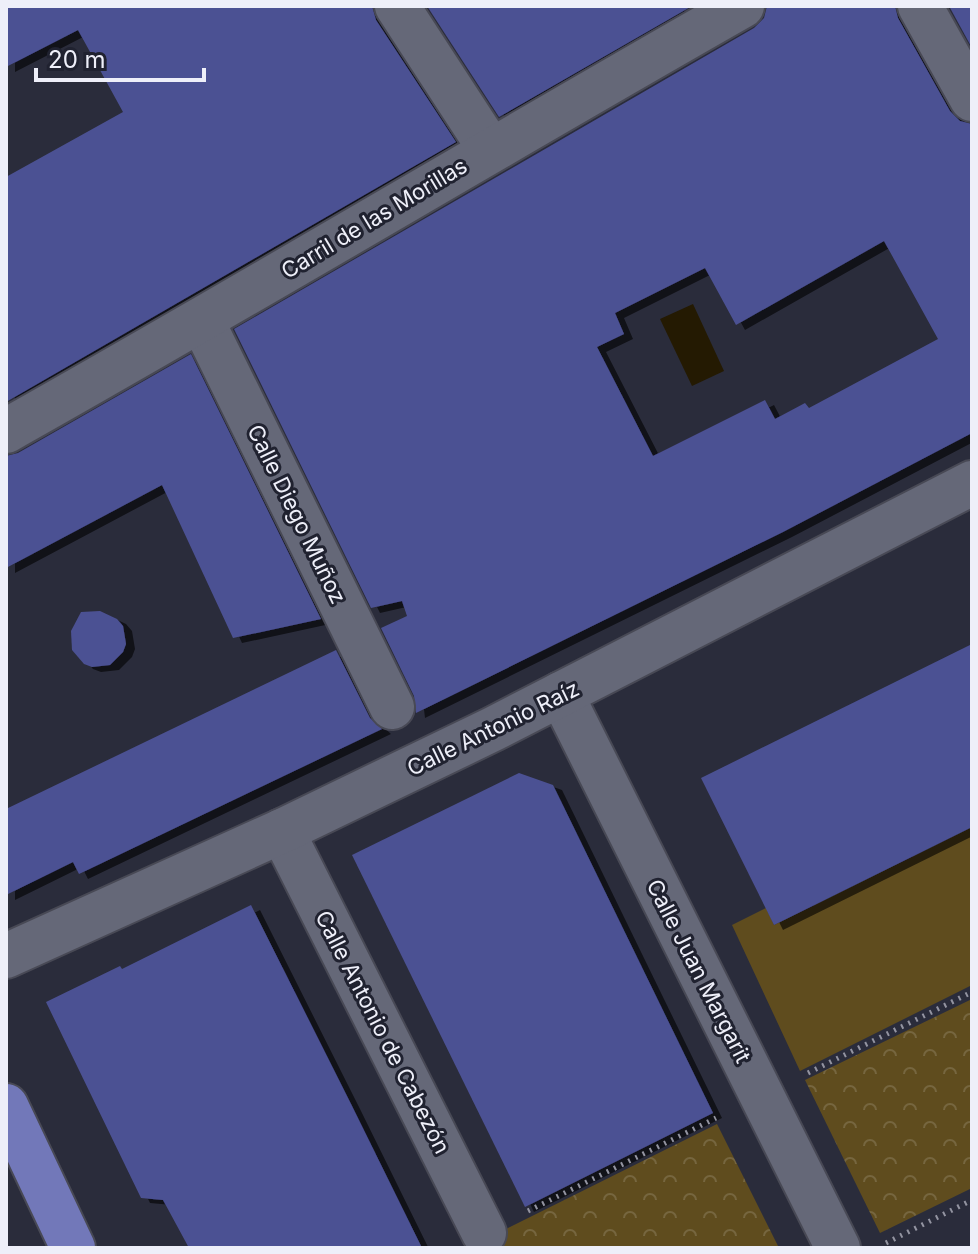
<svg xmlns="http://www.w3.org/2000/svg" width="978" height="1254" viewBox="0 0 978 1254" font-family="Inter,sans-serif">
  <style>
    .grass { fill: #5f4c1e }
    .park { fill: url(#park-crowns) }
    .water { fill: #241a02 }
    .building { fill: #4c5193; fill-rule: evenodd; filter: url(#shadow) }
    .lines { fill: none; stroke-linecap: round; stroke-linejoin: round }
    .minor-casing { stroke: #484955; stroke-width: 48 }
    .major-casing { stroke: #484955; stroke-width: 48 }
    .path { stroke: #9394a1; stroke-width: 5; stroke-dasharray: 2 6; stroke-linecap: butt }
    .minor { stroke: #656878; stroke-width: 44 }
    .major { stroke: #7278b9; stroke-width: 44 }
    .labels { text-anchor: middle; stroke-width: 6; stroke-linejoin: round; paint-order: stroke }
    .street-label { font-size: 22px; fill: #eeeff9; stroke: #202230 }
  </style>
  <defs>
    <pattern id="park-crowns" width="20" height="18" patternUnits="userSpaceOnUse" patternTransform="scale(2)"><rect width="20" height="18" fill="#5f4c1e"/><path d="M2 6a3 3 0 1 1 6 0M12 15a3 3 0 1 1 6 0" fill="none" stroke="#76663f"/></pattern>
    <filter id="shadow"><feDropShadow dx="9" dy="5" stdDeviation="0" flood-color="#0009"/></filter>
  </defs>
  <rect width="100%" height="100%" fill="#2a2c3b"/>
  <polygon class="grass" points="972,827 972,985 800,1071 732,925 766,908 774,925"/>
  <g class="park">
    <polygon points="972,999 972,1188 880,1233 805,1080"/>
    <polygon points="717,1124 779,1248 468,1248"/>
  </g>
  <polygon class="water" points="693,304 724,371 692,386 660,319"/>
  <g class="building">
    <polygon points="6,6 372,6 376,20 456,142 6,402 6,177 123,112 78,30 6,67"/>
    <polygon points="427,6 692,6 499,117"/>
    <path d="M767 6H895L898 18 950 111 960 121 972 124V433L783 532 416 713 414 696 381 628 407 616 402 601 371 608 234 329 754 28 764 18ZM884 241 938 339 809 408 805 403 775 419 765 400 653 456 597 347 624 334 615 313 705 268 736 325Z"/>
    <polygon points="949,6 972,6 972,48"/>
    <polygon points="191,354 321,619 233,638 162,485 6,568 6,456 18,453"/>
    <polygon points="100,611 117,619 123,626 126,644 123,652 110,665 92,667 84,664 72,650 71,631 81,612"/>
    <polygon points="972,644 972,827 774,925 701,778"/>
    <polygon points="336,650 370,718 382,729 79,874 73,862 6,895 6,809"/>
    <polygon points="519,773 553,785 713,1113 525,1207 352,855"/>
    <polygon points="251,905 351,1104 422,1248 189,1248 163,1200 141,1198 46,1002 120,966 122,969"/>
  </g>
  <g class="lines">
    <g class="minor-casing">
      <g id="minor">
        <polyline points="397,6 490,149"/>
        <polyline points="920,6 972,99"/>
        <polyline points="202,321 392,707"/>
        <path d="M6 431C253 292 496 146 742 6"/>
        <polyline points="561,694 838,1248"/>
        <polyline points="282,831 484,1233"/>
        <polyline points="6,956 282,831 493,729 972,483"/>
      </g>
    </g>
    <g class="major-casing">
      <polyline id="major" points="6,1106 73,1248"/>
    </g>
    <g class="path">
      <polyline points="808,1073 972,992"/>
      <polyline points="528,1211 716,1118"/>
      <polyline points="886,1243 972,1200"/>
    </g>
    <use href="#minor" class="minor"/>
    <use href="#major" class="major"/>
  </g>
  <g class="labels">
    <g class="street-label">
      <text transform="translate(374 218) rotate(-31)" y="8">Carril de las Morillas</text>
      <text transform="translate(297 514) rotate(64)" y="8">Calle Diego Muñoz</text>
      <text transform="translate(493 728) rotate(-26)" y="8">Calle Antonio Raíz</text>
      <text transform="translate(699 971) rotate(63)" y="8">Calle Juan Margarit</text>
      <text transform="translate(383 1032) rotate(63)" y="8">Calle Antonio de Cabezón</text>
    </g>
  </g>
  <rect width="978" height="1254" fill="none" stroke="#eeeff9" stroke-width="16"/>
  <path d="M36 68v12h168v-12" fill="none" stroke="#eeeff9" stroke-width="4"/>
  <text x="48" y="68" font-size="24" fill="#eeeff9" stroke="#202230" stroke-width="6" paint-order="stroke">20 m</text>
</svg>
